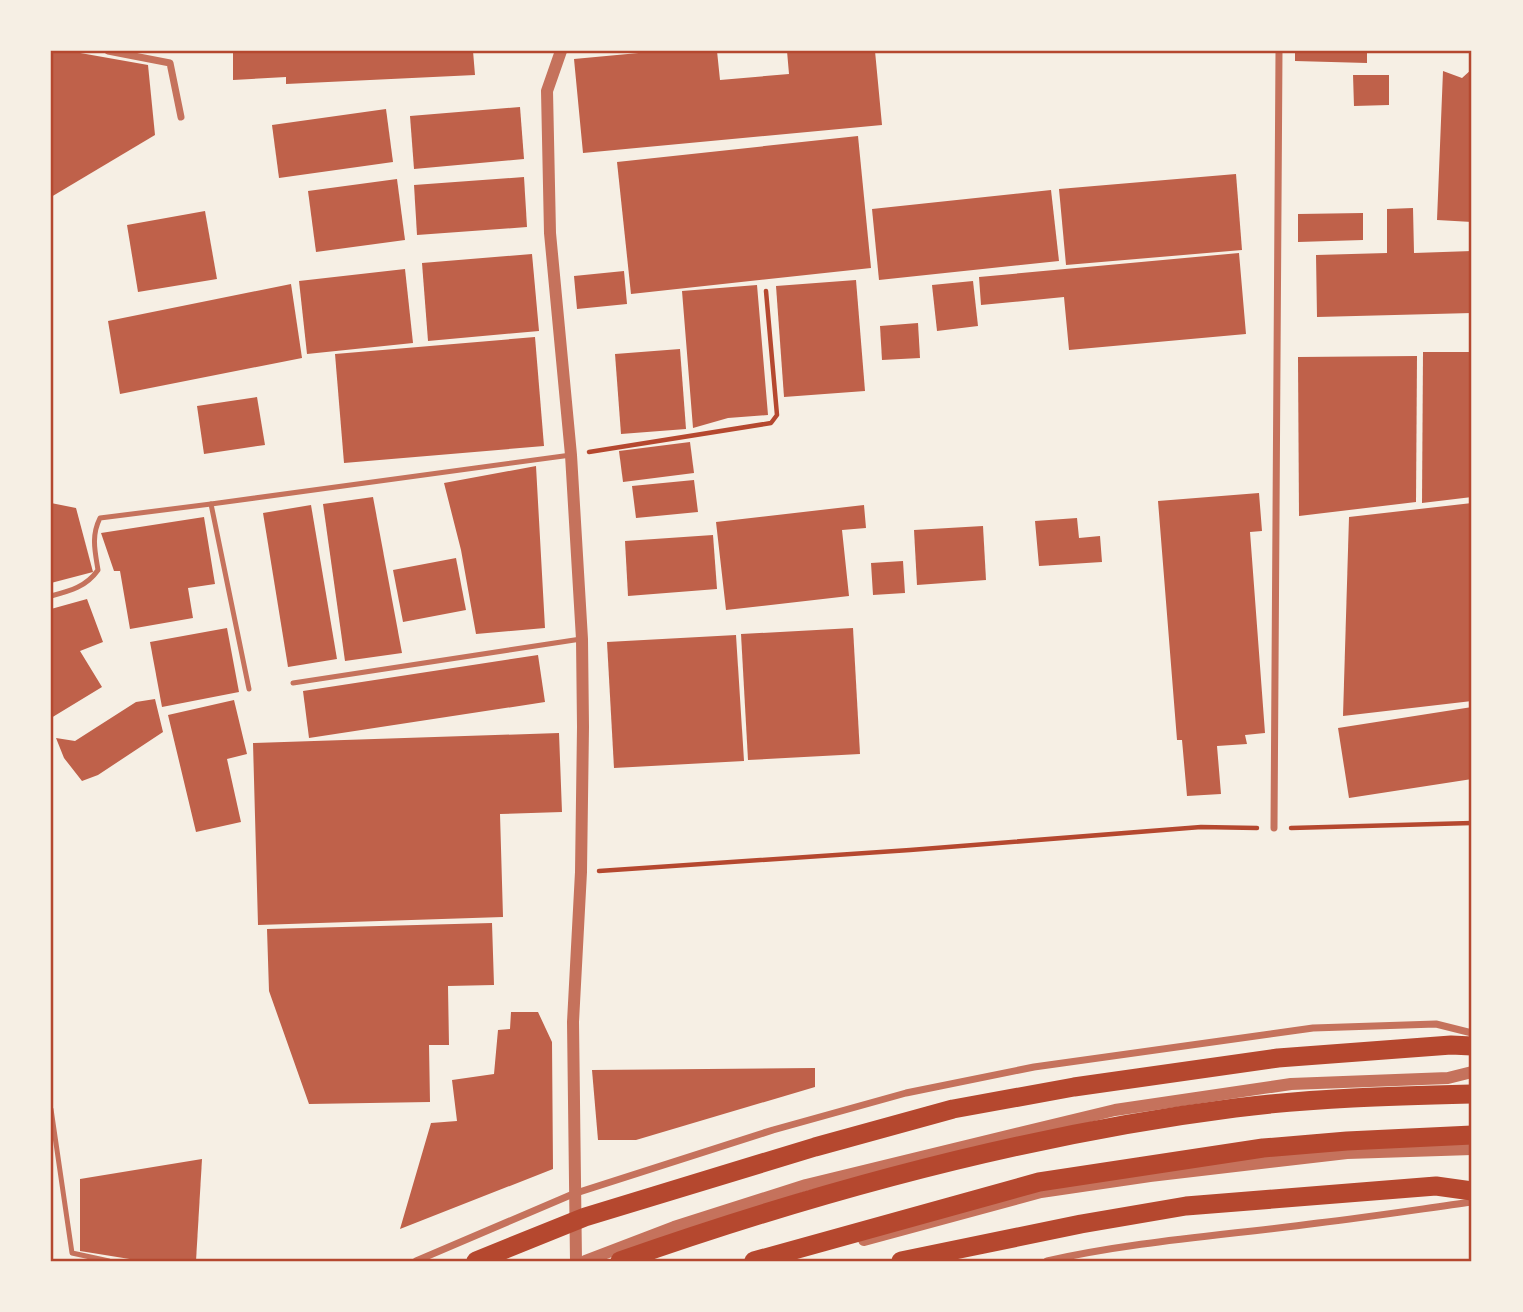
<svg xmlns="http://www.w3.org/2000/svg" width="1523" height="1312" viewBox="0 0 1523 1312" font-family="Montserrat,sans-serif">
  <style>
    .building { fill: #bf614a }
    .lines { fill: none; stroke-linecap: round; stroke-linejoin: round }
    .path { stroke: #b5482f; stroke-width: 4.5 }
    .service { stroke: #c5725c; stroke-width: 5 }
    .minor { stroke: #c5725c; stroke-width: 7 }
    .tertiary { stroke: #c5725c; stroke-width: 12 }
    .trunk { stroke: #b5482f; stroke-width: 19 }
    .neatline { fill: none; stroke: #b5482f; stroke-width: 2.5 }
  </style>
  <rect width="100%" height="100%" fill="#f6efe4"/>
  <g class="building">
    <polygon points="51,51 69,51 148,65 155,135 51,197"/>
    <polygon points="233,51 473,51 475,75 286,84 286,77 233,80"/>
    <polygon points="660,51 717,51 720,80 789,74 787,51 875,51 882,125 583,153 574,59"/>
    <polygon points="1295,51 1367,51 1367,63 1295,61"/>
    <polygon points="1472,69 1472,222 1437,220 1443,71 1462,78"/>
    <polygon points="1353,75 1389,75 1389,105 1354,106"/>
    <polygon points="520,107 524,159 414,169 410,116"/>
    <polygon points="386,109 393,162 279,178 272,125"/>
    <polygon points="858,136 871,268 631,294 617,162"/>
    <polygon points="1236,174 1242,250 1066,265 1059,189"/>
    <polygon points="524,177 527,227 417,235 414,185"/>
    <polygon points="397,179 405,240 316,252 308,191"/>
    <polygon points="1051,190 1059,261 879,280 872,209"/>
    <polygon points="1413,208 1414,253 1472,251 1472,313 1317,317 1316,255 1387,253 1387,209"/>
    <polygon points="205,211 217,279 138,292 127,225"/>
    <polygon points="1363,213 1363,240 1298,242 1298,214"/>
    <polygon points="1239,253 1246,334 1069,350 1064,297 981,305 979,277"/>
    <polygon points="532,254 539,331 428,341 422,263"/>
    <polygon points="405,269 413,343 307,354 299,281"/>
    <polygon points="624,271 627,304 577,309 574,276"/>
    <polygon points="856,280 865,391 784,397 776,286"/>
    <polygon points="973,281 978,326 937,331 932,285"/>
    <polygon points="291,284 302,358 120,394 108,321"/>
    <polygon points="757,285 768,415 728,418 693,428 682,291"/>
    <polygon points="918,323 920,358 882,360 880,326"/>
    <polygon points="535,337 544,446 344,463 335,354"/>
    <polygon points="680,349 686,429 621,434 615,354"/>
    <polygon points="1423,352 1472,352 1472,497 1422,503"/>
    <polygon points="1417,356 1416,502 1299,516 1298,357"/>
    <polygon points="257,397 265,445 204,454 197,406"/>
    <polygon points="690,442 694,473 623,482 619,451"/>
    <polygon points="536,466 545,628 476,634 461,550 444,483"/>
    <polygon points="694,480 698,512 636,518 632,486"/>
    <polygon points="1259,493 1262,531 1250,532 1265,733 1245,735 1247,744 1217,746 1221,794 1187,796 1182,740 1177,740 1158,501"/>
    <polygon points="373,497 402,653 345,661 323,504"/>
    <polygon points="51,503 76,508 93,572 51,583"/>
    <polygon points="1472,503 1472,701 1343,716 1349,517"/>
    <polygon points="311,505 337,659 288,667 263,513"/>
    <polygon points="864,505 866,528 842,530 849,596 726,610 716,522"/>
    <polygon points="204,517 215,584 188,588 193,618 130,629 120,571 114,571 101,533"/>
    <polygon points="1077,518 1079,538 1100,536 1102,562 1039,566 1035,521"/>
    <polygon points="983,526 986,580 917,585 914,530"/>
    <polygon points="713,535 717,589 628,596 625,541"/>
    <polygon points="456,558 466,610 403,622 393,570"/>
    <polygon points="903,561 905,593 873,595 871,563"/>
    <polygon points="87,599 103,642 80,651 102,687 51,718 51,609"/>
    <polygon points="227,628 239,692 162,707 150,642"/>
    <polygon points="853,628 860,754 748,760 741,634"/>
    <polygon points="736,635 744,761 614,768 607,642"/>
    <polygon points="538,655 545,702 309,738 303,691"/>
    <polygon points="155,699 163,732 98,775 82,781 64,758 56,738 75,741 136,702"/>
    <polygon points="234,700 247,754 227,759 241,822 196,832 168,715"/>
    <polygon points="1472,707 1472,779 1349,798 1338,728"/>
    <polygon points="559,733 562,812 500,814 503,917 258,925 253,743"/>
    <polygon points="492,923 494,985 448,986 449,1045 429,1045 430,1102 309,1104 269,991 267,929"/>
    <polygon points="511,1012 538,1012 552,1042 553,1169 400,1229 431,1123 457,1121 452,1080 494,1074 498,1030 510,1029"/>
    <polygon points="815,1068 815,1087 636,1140 598,1140 592,1070"/>
    <polygon points="202,1159 196,1261 142,1261 80,1251 80,1179"/>
  </g>
  <g class="lines">
    <g class="path">
      <polyline points="589,452 771,423 777,415 766,291"/>
      <polyline points="1291,828 1472,823"/>
      <polyline points="599,871 910,850 1201,827 1257,828"/>
    </g>
    <g class="service">
      <path d="M51 596C70 591 86 587 98 570 95 551 91 536 100 518L211 504"/>
      <polyline points="293,683 581,639"/>
      <polyline points="249,689 211,504 571,455"/>
      <polyline points="51,1109 72,1253 109,1261"/>
    </g>
    <g class="minor">
      <polyline points="108,51 170,63 181,117"/>
      <polyline points="1274,828 1279,51"/>
      <polyline points="416,1261 573,1194 773,1130 906,1093 1034,1067 1313,1028 1436,1024 1472,1033"/>
      <path d="M1047 1261C1136 1241 1228 1235 1318 1223 1370 1217 1421 1209 1472 1202"/>
    </g>
    <g class="tertiary">
      <polyline points="561,51 547,91 550,233 571,455 582,639 583,727 581,872 573,1022 576,1261"/>
      <polyline points="864,1240 1041,1192 1150,1176 1347,1153 1472,1149"/>
      <polyline points="585,1261 674,1227 806,1185 1115,1110 1291,1084 1448,1078 1472,1072"/>
    </g>
    <g class="trunk">
      <polyline points="476,1261 585,1217 815,1147 953,1109 1074,1087 1278,1058 1451,1045 1472,1046"/>
      <path d="M620 1261C819 1191 1024 1135 1235 1108 1313 1098 1393 1096 1472 1094"/>
      <polyline points="754,1261 1039,1182 1263,1148 1347,1141 1472,1135"/>
      <polyline points="901,1261 1081,1224 1186,1206 1436,1186 1472,1191"/>
    </g>
  </g>
  <rect width="1523" height="1312" fill="none" stroke="#f6efe4" stroke-width="105"/>
  <rect x="52" y="52" width="1418" height="1208" class="neatline"/>
</svg>
